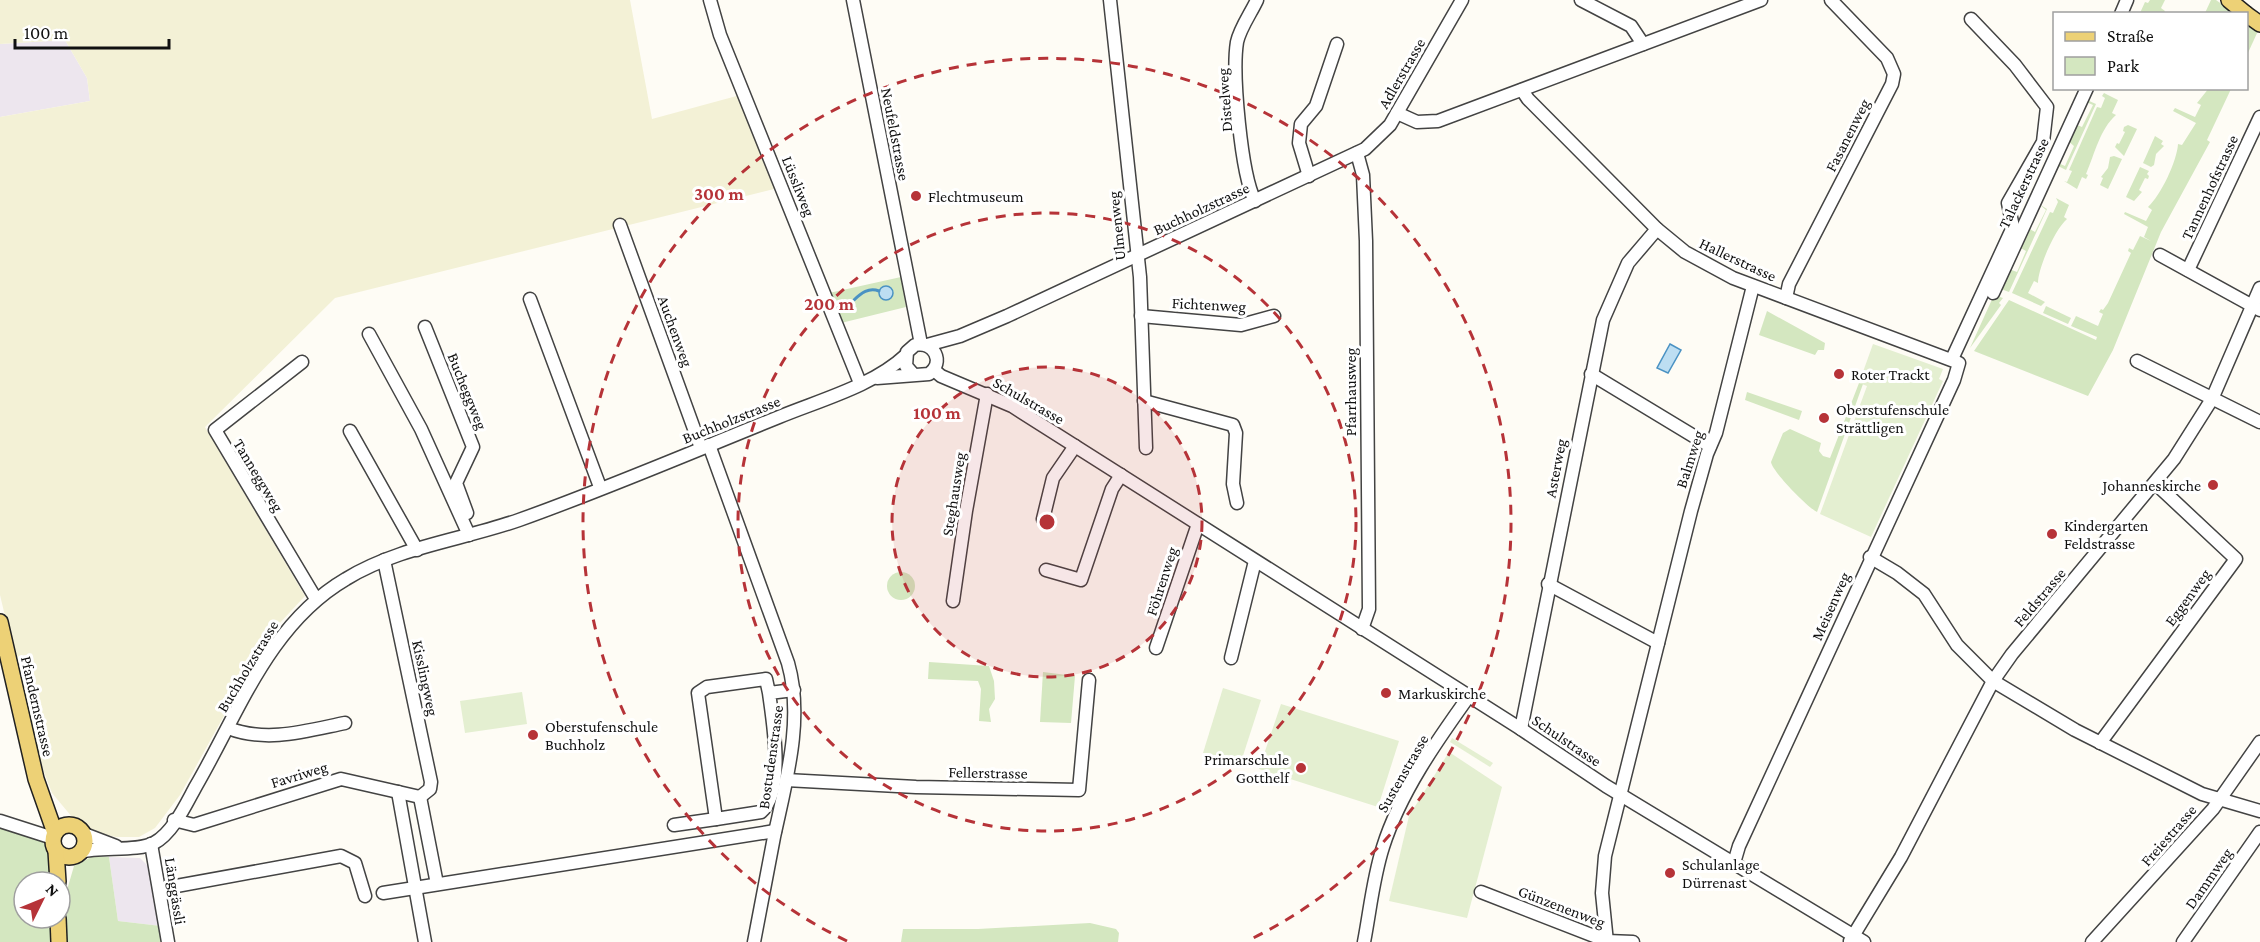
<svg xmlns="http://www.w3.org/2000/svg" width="2260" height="942" viewBox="0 0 2260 942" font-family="'Crimson Pro',serif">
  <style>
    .industrial { fill: #ede6ee }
    .farmland { fill: #f3f1d6 }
    .green { fill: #d4e7c0 }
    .pitch { fill: #e4efd1 }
    .water { fill: #bddef2; stroke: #4a92c3; stroke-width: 1.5 }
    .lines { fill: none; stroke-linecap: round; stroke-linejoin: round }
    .stream { stroke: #4a92c3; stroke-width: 3 }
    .minor-casing { stroke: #434343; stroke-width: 15 }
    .major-casing { stroke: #212121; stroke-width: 18 }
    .minor { stroke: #fff; stroke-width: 12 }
    .major { stroke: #edd176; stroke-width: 15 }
    .ring { fill: none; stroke: #b63338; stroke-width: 3; stroke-dasharray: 10 8 }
    .poi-dot { fill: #b63338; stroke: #fff; stroke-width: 2 }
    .labels { text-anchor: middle; stroke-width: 6; stroke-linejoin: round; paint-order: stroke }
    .street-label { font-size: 16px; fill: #101010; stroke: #fff }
    .poi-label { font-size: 16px; fill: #101010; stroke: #fff; text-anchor: start }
    .centre { fill: #b63338; stroke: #fff; stroke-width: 3 }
    .ring-label { font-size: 18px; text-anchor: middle; font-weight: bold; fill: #b63338; stroke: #fff; stroke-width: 6; stroke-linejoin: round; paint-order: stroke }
  </style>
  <rect width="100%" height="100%" fill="#fefcf5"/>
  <g class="industrial">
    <polygon points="65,40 87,78 90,101 0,117 0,44"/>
    <polygon points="109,857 140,858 152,870 161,926 118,921"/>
  </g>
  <polygon class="farmland" points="0,0 630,0 652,119 744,94 782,187 335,298 205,427 305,596 277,626 256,658 180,795 155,828 139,837 116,837 91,831 72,817 52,793 39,759 0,595 0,117 90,101 87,78 65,40 0,44"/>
  <g class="green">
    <polygon points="2150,0 2165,0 2161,8 2165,11 2164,13 2140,13 2145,2 2148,3"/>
    <polygon points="2211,0 2216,0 2234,13 2205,13"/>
    <polygon points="2247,23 2258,31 2247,55"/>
    <path d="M2209 88 2231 89 2207 140 2210 142 2161 232 2113 350 2088 396 1974 351 2009 300 2096 340 2097 337 2071 326 2076 316 2098 326 2103 314 2099 312 2101 309 2103 310 2108 303 2131 253 2128 251 2129 248 2133 250 2140 236 2151 241 2144 237 2148 227 2124 214 2125 212 2146 221 2152 210 2148 207C2161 195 2177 161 2178 144L2182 145 2196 123 2173 111 2175 108 2195 117 2201 105 2197 103Z"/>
    <path d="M2104 93 2118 100 2112 113 2116 115C2100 129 2095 153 2086 174L2088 175 2086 179 2082 177 2077 189 2064 181 2067 182 2072 171 2069 170 2097 107 2101 108 2105 98 2102 96Z"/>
    <polygon points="2087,100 2096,104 2066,170 2056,165 2058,163 2065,166 2074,146 2068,141 2075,124 2082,127 2093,105 2086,102"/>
    <polygon points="2128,125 2137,129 2124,156 2115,147 2117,143 2119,144 2125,132 2123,131 2124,127"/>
    <polygon points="2155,136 2163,141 2161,144 2164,146 2156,154 2154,165 2151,167 2143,163"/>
    <polygon points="2114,156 2122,159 2108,189 2100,185 2103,178 2101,177 2108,168 2110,157"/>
    <polygon points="2140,167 2149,171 2147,174 2149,176 2148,179 2145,178 2139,190 2142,192 2134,201 2126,197"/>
    <path d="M2056 198 2069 205 2064 217 2067 219C2055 229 2038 268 2038 283L2034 281 2028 293 2045 302 2041 306 2012 293 2050 212 2053 213 2058 202Z"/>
    <polygon points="2039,204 2047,209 2009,292 2001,289 2009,269 2017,272 2026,251 2019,247 2028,228 2035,232 2046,210"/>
    <polygon points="901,277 906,307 841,323 829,293"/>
    <polygon points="1994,295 2003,298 1999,303 2001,305 1970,348"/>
    <polygon points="2046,306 2071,318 2068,324 2043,313"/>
    <polygon points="1767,311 1825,343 1824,350 1818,350 1815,355 1759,335"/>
    <path d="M1859 383 1863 384 1817 512C1807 507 1772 471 1771 462L1783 433 1790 429 1821 443 1819 451 1823 456 1830 458Z"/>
    <polygon points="1747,392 1802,411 1799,420 1745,400"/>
    <circle cx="901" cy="586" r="14"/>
    <polygon points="929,662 989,666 994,681 995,699 989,709 991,722 979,721 981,689 978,681 928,679"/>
    <polygon points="1043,672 1075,676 1071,723 1040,722"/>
    <path d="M0 824C41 840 53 834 51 882H24V918H52L53 942H0Z"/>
    <polygon points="93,856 109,857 118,921 161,926 163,942 66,942 67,890 74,866"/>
    <polygon points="1090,923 1116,929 1119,933 1118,942 901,942 903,929 978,929"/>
  </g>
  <g class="pitch">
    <polygon points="1873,344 1943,369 1939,379 1943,381 1871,537 1820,514 1867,386 1859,383"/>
    <polygon points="1223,688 1261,700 1240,765 1203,753"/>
    <polygon points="522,692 527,724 465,733 460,701"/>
    <polygon points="1281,704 1399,741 1378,807 1259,769"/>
    <polygon points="1452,738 1493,763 1490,767 1450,742"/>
    <polygon points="1449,752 1502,787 1467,918 1389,901 1409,816"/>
  </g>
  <g class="water">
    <circle cx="886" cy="293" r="7"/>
    <polygon points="1670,344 1681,350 1668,373 1657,368"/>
  </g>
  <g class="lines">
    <path class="stream" d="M854 300C861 293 869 287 879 291"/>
    <g class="minor-casing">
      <g id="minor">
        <polyline points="710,0 720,35 860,383"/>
        <polyline points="853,0 921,344"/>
        <polyline points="1110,0 1140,277 1146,448"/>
        <polyline points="1581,0 1631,26 1643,44"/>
        <polyline points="2121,14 2127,0"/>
        <polyline points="1522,90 1528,99 1657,229 1685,252 1733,278 1959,363 1954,380 1739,846 1734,863"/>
        <polyline points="1397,113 1417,122 1438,121 1761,0"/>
        <polyline points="1357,153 1363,175 1366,241 1369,609 1362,629"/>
        <polyline points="1309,176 1299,143 1301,124 1316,106 1337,44"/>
        <path d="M1255 201C1241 174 1232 73 1237 42 1240 28 1251 13 1257 0"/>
        <polyline points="620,225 701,448"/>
        <polyline points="2160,255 2260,310"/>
        <polyline points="2188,270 2260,117"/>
        <polyline points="1993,293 2087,88"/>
        <polyline points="1786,298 1789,284 1892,84 1894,74 1887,58 1831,0"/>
        <polyline points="530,299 600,487"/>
        <polyline points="1141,316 1241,325 1274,316"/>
        <polyline points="425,327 473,447 456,483 467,513"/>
        <polyline points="369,334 421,429 469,535"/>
        <polyline points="927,345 960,336 1007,316 1365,149 1390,125 1462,0"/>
        <polyline points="1952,359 2013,227 2008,203 2043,142 2047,107 2015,65 1971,19"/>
        <polyline points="2137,361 2260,422"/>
        <polyline points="302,362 215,430 316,599"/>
        <polyline points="934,370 941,376 1012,406 1521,729 1606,786 1864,942"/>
        <polyline points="1591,374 1710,446"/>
        <path d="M877 378 929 374C945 362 934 341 915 345L907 352 906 366 913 374"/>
        <polyline points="1144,401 1233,425 1236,433 1233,484 1237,503"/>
        <polyline points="350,431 417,550"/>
        <path d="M709 445 788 663C804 719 786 781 774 837 767 872 761 907 754 942"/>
        <polyline points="1043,519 1053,478 1075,446"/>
        <polyline points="1870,557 1897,573 1924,594 1957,645 1993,681 2075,730 2202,794 2260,811"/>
        <polyline points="384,560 431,782 430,789 420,797"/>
        <polyline points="1046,570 1081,580 1112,489 1121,475"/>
        <polyline points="1548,584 1658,643"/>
        <polyline points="953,601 966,511 987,394"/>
        <polyline points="1156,648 1198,524"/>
        <polyline points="1231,658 1255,561"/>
        <path d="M769 693C773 722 785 791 761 812L716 819 698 693 707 687 766 679 769 693 794 690"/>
        <path d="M228 728C267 743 306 731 345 723"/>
        <polyline points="1521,729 1603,320 1628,263 1657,229"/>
        <polyline points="2100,743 2236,559 2156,484"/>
        <polyline points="786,780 916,787 1079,790 1089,680"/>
        <polyline points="398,792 425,942"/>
        <polyline points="420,797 437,884"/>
        <polyline points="174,820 194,825 341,779 420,797"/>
        <polyline points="0,821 53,838"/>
        <polyline points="674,825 716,819"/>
        <polyline points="82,833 116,846"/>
        <polyline points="151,844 168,942"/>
        <path d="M80 852C100 846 138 852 154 843 173 833 186 804 196 786 239 712 269 624 346 579 398 547 462 540 519 520 606 489 692 452 779 417 820 400 873 386 906 355"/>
        <polyline points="160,889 341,856 355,863 365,896"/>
        <polyline points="1481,892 1607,941 1633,942"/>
        <polyline points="383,893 775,831"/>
        <polyline points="1850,941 1901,857 1993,681 2012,654 2174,459 2212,399 2260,288"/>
        <path d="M1364 942C1370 911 1373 878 1383 847 1400 793 1436 742 1469 696"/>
        <polyline points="1607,942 1602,893 1605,856 1691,511 1707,454 1716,433 1753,286"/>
        <polyline points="2092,942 2213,809 2260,742"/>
        <polyline points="2183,942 2260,832"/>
      </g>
    </g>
    <g class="major-casing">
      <g id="major">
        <polyline points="2229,0 2246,14"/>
        <polyline points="2246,14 2260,24"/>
        <polyline points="0,622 36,779 55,833"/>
        <circle cx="69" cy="841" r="16"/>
        <polyline points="56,851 58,882"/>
        <polyline points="58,918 59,942"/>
      </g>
    </g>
    <use href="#minor" class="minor"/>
    <use href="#major" class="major"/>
  </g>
  <circle cx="1047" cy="522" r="155" fill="#b63338" fill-opacity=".12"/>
  <g class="ring">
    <circle cx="1047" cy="522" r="155"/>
    <circle cx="1047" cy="522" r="309"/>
    <path d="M847 941A464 464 0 1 1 1247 941"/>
  </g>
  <g class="poi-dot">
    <circle cx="916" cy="196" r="6"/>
    <circle cx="1839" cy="374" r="6"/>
    <circle cx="1824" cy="418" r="6"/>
    <circle cx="2213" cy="485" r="6"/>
    <circle cx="2052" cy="534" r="6"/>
    <circle cx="1386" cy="693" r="6"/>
    <circle cx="533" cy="735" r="6"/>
    <circle cx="1301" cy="768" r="6"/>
    <circle cx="1670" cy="873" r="6"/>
  </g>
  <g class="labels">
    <g class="street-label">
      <text transform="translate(1401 73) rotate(-60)" y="6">Adlerstrasse</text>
      <text transform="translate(1224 100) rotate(-94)" y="6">Distelweg</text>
      <text transform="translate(896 134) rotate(79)" y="6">Neufeldstrasse</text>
      <text transform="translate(1847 135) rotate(-63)" y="6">Fasanenweg</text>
      <text transform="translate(2023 183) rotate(-65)" y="6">Talackerstrasse</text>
      <text transform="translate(799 186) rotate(68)" y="6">Lüssliweg</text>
      <text transform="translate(2209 187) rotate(-65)" y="6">Tannenhofstrasse</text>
      <text transform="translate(1201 208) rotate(-25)" y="6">Buchholzstrasse</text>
      <text transform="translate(1116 226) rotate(-96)" y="6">Ulmenweg</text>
      <text transform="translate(1738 259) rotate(25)" y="6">Hallerstrasse</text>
      <text transform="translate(1209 304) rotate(3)" y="6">Fichtenweg</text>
      <text transform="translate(676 331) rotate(70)" y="6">Auchenweg</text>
      <text transform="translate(468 391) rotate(68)" y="6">Bucheggweg</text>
      <text transform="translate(1350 392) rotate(-90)" y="6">Pfarrhausweg</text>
      <text transform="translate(1029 400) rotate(30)" y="6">Schulstrasse</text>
      <text transform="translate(731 419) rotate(-22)" y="6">Buchholzstrasse</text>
      <text transform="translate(1689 459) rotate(-72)" y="6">Balmweg</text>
      <text transform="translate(1555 468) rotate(-79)" y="6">Asterweg</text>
      <text transform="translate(259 475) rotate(59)" y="6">Tanneggweg</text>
      <text transform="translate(953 494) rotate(-81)" y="6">Steghausweg</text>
      <text transform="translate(1161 581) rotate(-72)" y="6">Föhrenweg</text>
      <text transform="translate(2039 597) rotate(-50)" y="6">Feldstrasse</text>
      <text transform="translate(2187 597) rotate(-54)" y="6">Eggenweg</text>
      <text transform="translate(1830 606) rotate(-66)" y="6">Meisenweg</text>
      <text transform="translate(247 666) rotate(-59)" y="6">Buchholzstrasse</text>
      <text transform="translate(426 678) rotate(78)" y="6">Kisslingweg</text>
      <text transform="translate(38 706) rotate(77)" y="6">Pfandernstrasse</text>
      <text transform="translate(1567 740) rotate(34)" y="6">Schulstrasse</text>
      <text transform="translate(770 757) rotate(-82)" y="6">Bostudenstrasse</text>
      <text transform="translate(988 772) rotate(1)" y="6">Fellerstrasse</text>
      <text transform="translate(1402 773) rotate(-60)" y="6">Sustenstrasse</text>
      <text transform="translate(299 774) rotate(-17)" y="6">Favriweg</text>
      <text transform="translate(2168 835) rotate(-49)" y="6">Freiestrasse</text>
      <text transform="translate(2208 878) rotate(-55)" y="6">Dammweg</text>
      <text transform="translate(176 891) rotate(81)" y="6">Länggässli</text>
      <text transform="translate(1562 906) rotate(21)" y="6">Günzenenweg</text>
    </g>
    <g class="poi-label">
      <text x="928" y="202">Flechtmuseum</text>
      <text x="1851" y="380">Roter Trackt</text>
      <text x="1836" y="415">Oberstufenschule<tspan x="1836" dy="18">Strättligen</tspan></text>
      <text x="2201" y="491" text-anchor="end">Johanneskirche</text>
      <text x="2064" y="531">Kindergarten<tspan x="2064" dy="18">Feldstrasse</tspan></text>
      <text x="1398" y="699">Markuskirche</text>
      <text x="545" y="732">Oberstufenschule<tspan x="545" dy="18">Buchholz</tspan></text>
      <text x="1289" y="765" text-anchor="end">Primarschule<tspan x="1289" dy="18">Gotthelf</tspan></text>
      <text x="1682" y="870">Schulanlage<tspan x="1682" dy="18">Dürrenast</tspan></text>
    </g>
  </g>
  <circle cx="1047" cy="522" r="9" class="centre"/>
  <g class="ring-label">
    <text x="719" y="200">300 m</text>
    <text x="829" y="310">200 m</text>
    <text x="937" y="419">100 m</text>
  </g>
  <rect x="2053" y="12" width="195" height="78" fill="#ffffff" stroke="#9f9f9f" stroke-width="1.5"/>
  <rect x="2065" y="32" width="30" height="9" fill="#edd176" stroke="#9f9f9f" stroke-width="1.5"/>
  <text x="2107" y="42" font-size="18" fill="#101010">Straße</text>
  <rect x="2065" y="57" width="30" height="18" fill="#d4e7c0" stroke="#9f9f9f" stroke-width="1.5"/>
  <text x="2107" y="72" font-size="18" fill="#101010">Park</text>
  <g transform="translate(42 900) rotate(47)"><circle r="28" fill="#ffffff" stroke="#9f9f9f" stroke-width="1.5"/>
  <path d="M0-4.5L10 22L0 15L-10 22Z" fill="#b63338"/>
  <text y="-9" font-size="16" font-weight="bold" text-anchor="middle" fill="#101010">N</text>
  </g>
  <path d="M15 39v9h154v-9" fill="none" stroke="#101010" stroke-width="3"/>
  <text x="24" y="39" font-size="18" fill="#101010" stroke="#ffffff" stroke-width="4.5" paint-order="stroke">100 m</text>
</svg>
